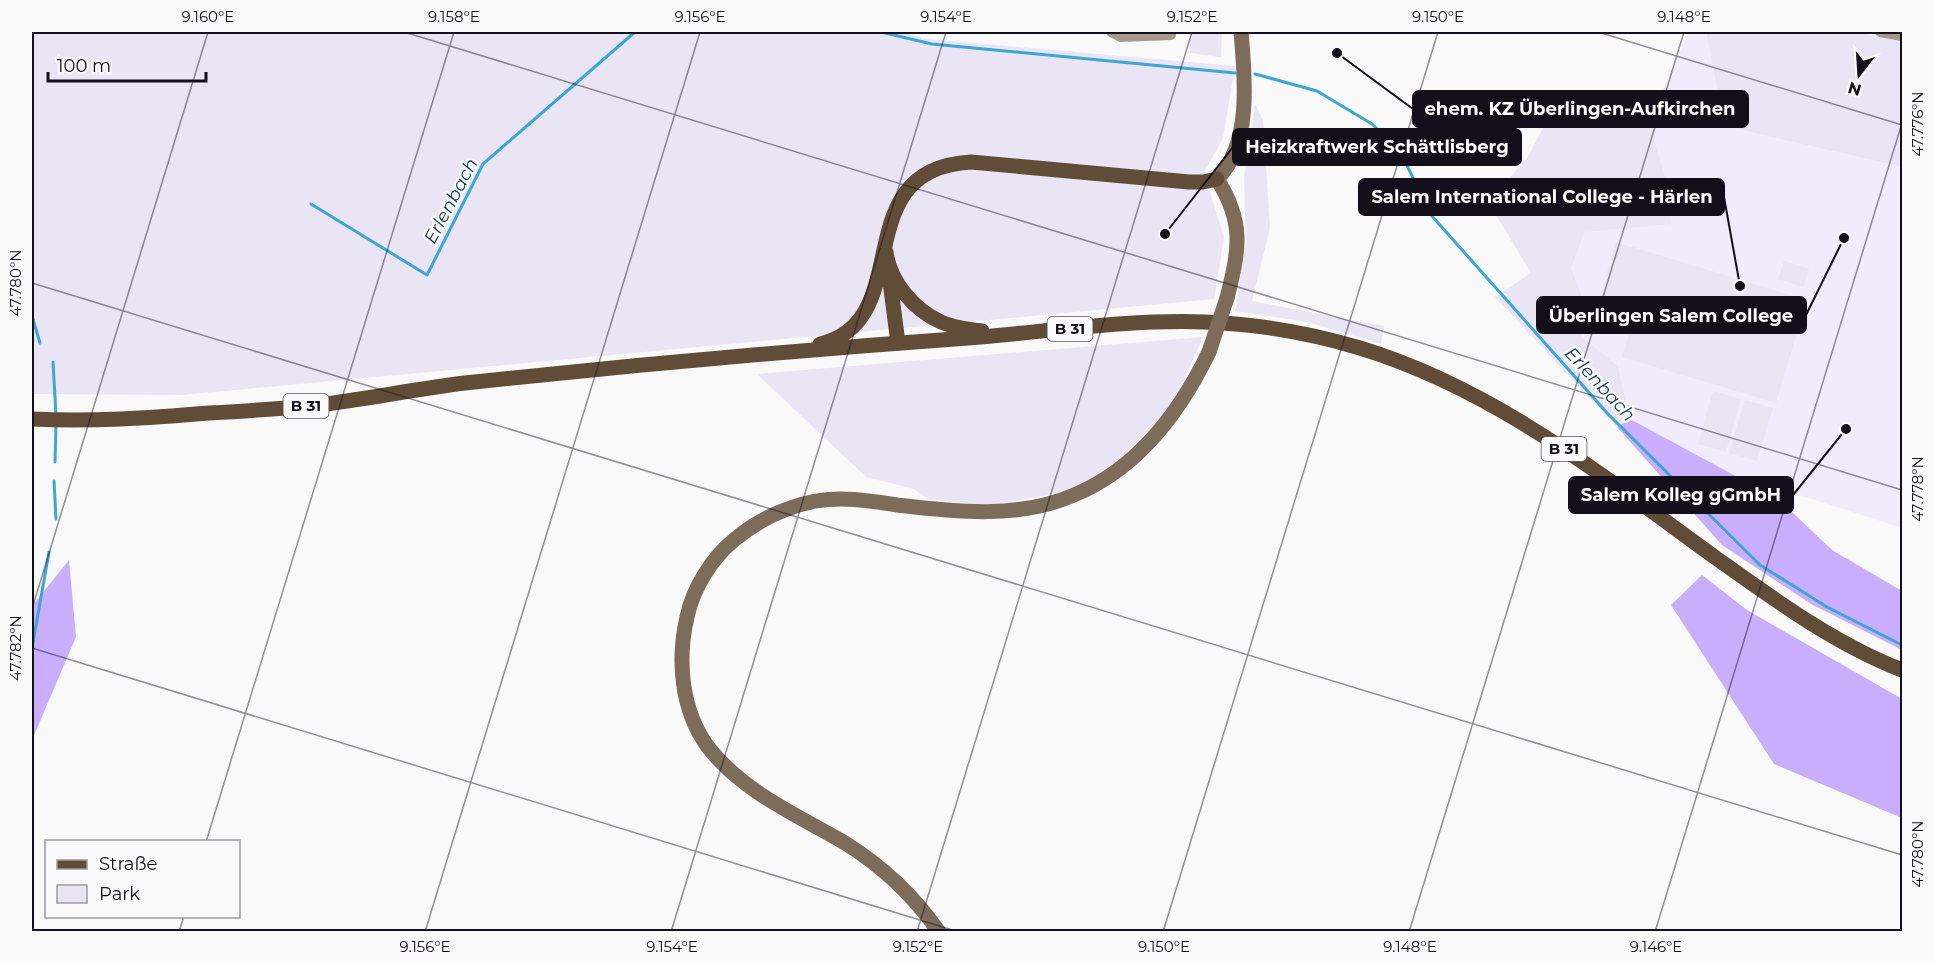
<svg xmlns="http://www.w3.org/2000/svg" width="1934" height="963" viewBox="0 0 1934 963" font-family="Montserrat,sans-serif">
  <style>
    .education { fill: #f1ecfd }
    .green { fill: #eae5f4 }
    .forest { fill: #c9aefe }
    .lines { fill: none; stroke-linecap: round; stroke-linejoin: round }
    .stream { stroke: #3da6d3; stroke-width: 3 }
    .street { stroke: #a6998e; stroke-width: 10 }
    .secondary { stroke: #7e6c5b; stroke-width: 15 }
    .primary { stroke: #614c38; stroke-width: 15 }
    .secondary-bridge { stroke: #7e6c5b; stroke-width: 15 }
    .ticks { fill: none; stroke: #120e1a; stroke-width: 1.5; stroke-opacity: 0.45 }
    .labels { text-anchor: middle; stroke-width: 5; stroke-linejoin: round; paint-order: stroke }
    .shield { fill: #f9f9f9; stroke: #57545d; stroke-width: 1.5 }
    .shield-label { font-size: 15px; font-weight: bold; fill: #120e1a }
    .water-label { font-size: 18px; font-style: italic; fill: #0f3c4f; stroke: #f9f9f9 }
    .leader { fill: none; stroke: #120e1a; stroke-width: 2 }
    .callout-dot { fill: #120e1a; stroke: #f9f9f9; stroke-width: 2 }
    .callout { fill: #120e1a; stroke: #120e1a; stroke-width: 2 }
    .callout-label { font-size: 18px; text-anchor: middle; font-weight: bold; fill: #fff }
    .neatline { fill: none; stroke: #120e1a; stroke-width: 2 }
    .ticks-label { font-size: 15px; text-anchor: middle; fill: #120e1a }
  </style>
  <rect width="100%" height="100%" fill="#f9f9f9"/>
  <polygon class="education" points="1689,32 1706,32 1724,126 1902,167 1902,528 1762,483 1758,488 1630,419 1618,366 1582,337 1585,303 1571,268 1585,232 1665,177 1655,141 1656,105"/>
  <g class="green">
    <polygon points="32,32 901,32 927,39 1235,66 1223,138 1204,173 1224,237 1214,299 182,395 32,394"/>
    <polygon points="1189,32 1222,32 1221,57 1190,53"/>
    <polygon points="1706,32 1854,32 1902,41 1902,167 1724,126"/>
    <polygon points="1562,93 1656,105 1655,141 1665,177 1671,224 1585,232 1571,268 1585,303 1582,337 1618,366 1630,419 1617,427 1495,297 1531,273 1488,202 1527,158"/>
    <polygon points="1255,104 1263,120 1270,228 1252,301 1384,326 1381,344 1308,322 1235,311 1246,244 1244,178"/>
    <polygon points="1616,242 1807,300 1776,403 1622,357 1631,327 1594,316"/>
    <polygon points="1784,261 1809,269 1803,287 1778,279"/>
    <polygon points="1203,337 1179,391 1156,423 1124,455 1098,475 1062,493 989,505 930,500 914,489 866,477 757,374"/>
    <polygon points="1713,391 1741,399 1726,452 1698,444"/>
    <polygon points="1745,400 1773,408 1757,461 1729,453"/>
  </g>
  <g class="forest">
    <polygon points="1630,419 1758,488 1793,513 1832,550 1902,591 1902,650 1811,604 1722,545 1617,427"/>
    <polygon points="69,560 76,637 32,740 32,606"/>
    <polygon points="1702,575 1747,610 1902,699 1902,818 1774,764 1671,605"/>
  </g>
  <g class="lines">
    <g class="stream">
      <polyline points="881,32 932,44 1235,73"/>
      <polyline points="1255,74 1317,91 1372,124 1399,149 1431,215 1608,414 1760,565 1827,607 1902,645"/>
      <polyline points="311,204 427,275 483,164 635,32"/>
      <polyline points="32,316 40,343"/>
      <polyline points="53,362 56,415"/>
      <polyline points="55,462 56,425"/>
      <polyline points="54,481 56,519"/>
      <polyline points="32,648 49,552"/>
    </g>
    <g class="street">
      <polyline points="1111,32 1121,37 1171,35 1171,32"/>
      <polyline points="1880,32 1902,36"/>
    </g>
    <g class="secondary">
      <path d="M1227 298C1239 250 1245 223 1217 179 1252 145 1245 77 1241 32"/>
      <path d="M939 932C914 896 882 866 845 843 797 815 743 792 708 747 681 710 677 660 687 617 693 588 712 558 734 540 758 520 785 507 816 501 843 496 871 501 897 505 956 512 1019 519 1074 495 1137 469 1180 412 1209 352"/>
    </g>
    <g class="primary">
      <path d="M886 252C890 282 914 310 941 322 954 328 968 329 982 331"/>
      <polyline points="889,274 898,343"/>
      <path d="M820 344C919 321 843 169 971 162L1189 182H1203L1217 179"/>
      <path d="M32 419C91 422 150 418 209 413 246 411 282 409 318 405 367 399 416 389 465 383 632 365 800 350 968 338 1046 332 1126 319 1205 322 1257 324 1310 333 1360 348 1495 389 1604 477 1716 558 1775 600 1835 644 1902 670"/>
    </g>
    <polyline class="secondary-bridge" points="1209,352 1227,298"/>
  </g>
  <path class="ticks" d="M404 32 1902 490M1598 32 1902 125M32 283 1902 855M32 609 208 32M32 648 959 932M206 842 454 32M179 932 184 916M425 932 700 32M671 932 946 32M917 932 1192 32M1163 932 1438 32M1409 932 1684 32M1655 932 1902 123M1901 932 1902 928"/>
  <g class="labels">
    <g class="shield">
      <rect x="1047.5" y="317" width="45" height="24" rx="4.5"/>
      <rect x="283.5" y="394" width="45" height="24" rx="4.5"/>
      <rect x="1541.5" y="437" width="45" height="24" rx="4.5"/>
    </g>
    <g class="shield-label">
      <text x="1070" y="334">B 31</text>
      <text x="306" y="411">B 31</text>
      <text x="1564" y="454">B 31</text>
    </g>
    <g class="water-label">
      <text transform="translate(451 201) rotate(-62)" y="6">Erlenbach</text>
      <text transform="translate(1600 384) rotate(47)" y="6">Erlenbach</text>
    </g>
  </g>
  <path class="leader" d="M1337 53L1413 109M1165 234L1233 147M1740 286L1724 197M1844 238L1806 315M1846 429L1793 495"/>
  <g class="callout-dot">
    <circle cx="1337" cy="53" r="6"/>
    <circle cx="1165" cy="234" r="6"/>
    <circle cx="1740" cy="286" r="6"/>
    <circle cx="1844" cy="238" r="6"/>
    <circle cx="1846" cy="429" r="6"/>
  </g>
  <g class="callout">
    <rect x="1413" y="91" width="335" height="36" rx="6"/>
    <rect x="1233" y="129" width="288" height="36" rx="6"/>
    <rect x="1359" y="179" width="365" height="36" rx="6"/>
    <rect x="1537" y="297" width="269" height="36" rx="6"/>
    <rect x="1569" y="477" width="224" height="36" rx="6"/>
  </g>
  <g class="callout-label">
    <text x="1580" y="115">ehem. KZ Überlingen-Aufkirchen</text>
    <text x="1377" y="153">Heizkraftwerk Schättlisberg</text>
    <text x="1542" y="203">Salem International College - Härlen</text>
    <text x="1671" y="322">Überlingen Salem College</text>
    <text x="1681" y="501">Salem Kolleg gGmbH</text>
  </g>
  <rect width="1934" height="963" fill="none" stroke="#f9f9f9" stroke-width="66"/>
  <rect x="45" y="840" width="195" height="78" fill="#f9f9f9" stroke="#9d9ba0" stroke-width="1.5"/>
  <rect x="57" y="860" width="30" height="9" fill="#614c38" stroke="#9d9ba0" stroke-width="1.5"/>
  <text x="99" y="870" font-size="18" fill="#120e1a">Straße</text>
  <rect x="57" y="885" width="30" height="18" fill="#eae5f4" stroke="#9d9ba0" stroke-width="1.5"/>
  <text x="99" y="900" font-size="18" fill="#120e1a">Park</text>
  <g transform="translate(1859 75) rotate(197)" stroke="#f9f9f9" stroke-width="4.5" paint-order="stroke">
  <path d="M0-4.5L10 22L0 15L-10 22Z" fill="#120e1a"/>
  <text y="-9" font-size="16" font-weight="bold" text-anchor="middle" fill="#120e1a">N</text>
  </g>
  <path d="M48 72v9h158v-9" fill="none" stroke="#120e1a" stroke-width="3"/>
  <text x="57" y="72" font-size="18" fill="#120e1a" stroke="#f9f9f9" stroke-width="4.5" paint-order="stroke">100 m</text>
  <rect x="33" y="33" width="1868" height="897" class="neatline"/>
  <g class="ticks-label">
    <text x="208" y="22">9.160°E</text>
    <text x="454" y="22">9.158°E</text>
    <text x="700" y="22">9.156°E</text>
    <text x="946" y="22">9.154°E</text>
    <text x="1192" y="22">9.152°E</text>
    <text x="1438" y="22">9.150°E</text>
    <text x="1684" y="22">9.148°E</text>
    <text transform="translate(1918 124) rotate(-90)" y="5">47.776°N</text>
    <text transform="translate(16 283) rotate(-90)" y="5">47.780°N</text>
    <text transform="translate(1918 489) rotate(-90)" y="5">47.778°N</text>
    <text transform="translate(16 648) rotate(-90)" y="5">47.782°N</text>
    <text transform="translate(1918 854) rotate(-90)" y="5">47.780°N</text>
    <text x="425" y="952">9.156°E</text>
    <text x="672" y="952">9.154°E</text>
    <text x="918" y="952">9.152°E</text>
    <text x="1164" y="952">9.150°E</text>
    <text x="1410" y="952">9.148°E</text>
    <text x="1656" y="952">9.146°E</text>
  </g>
</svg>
